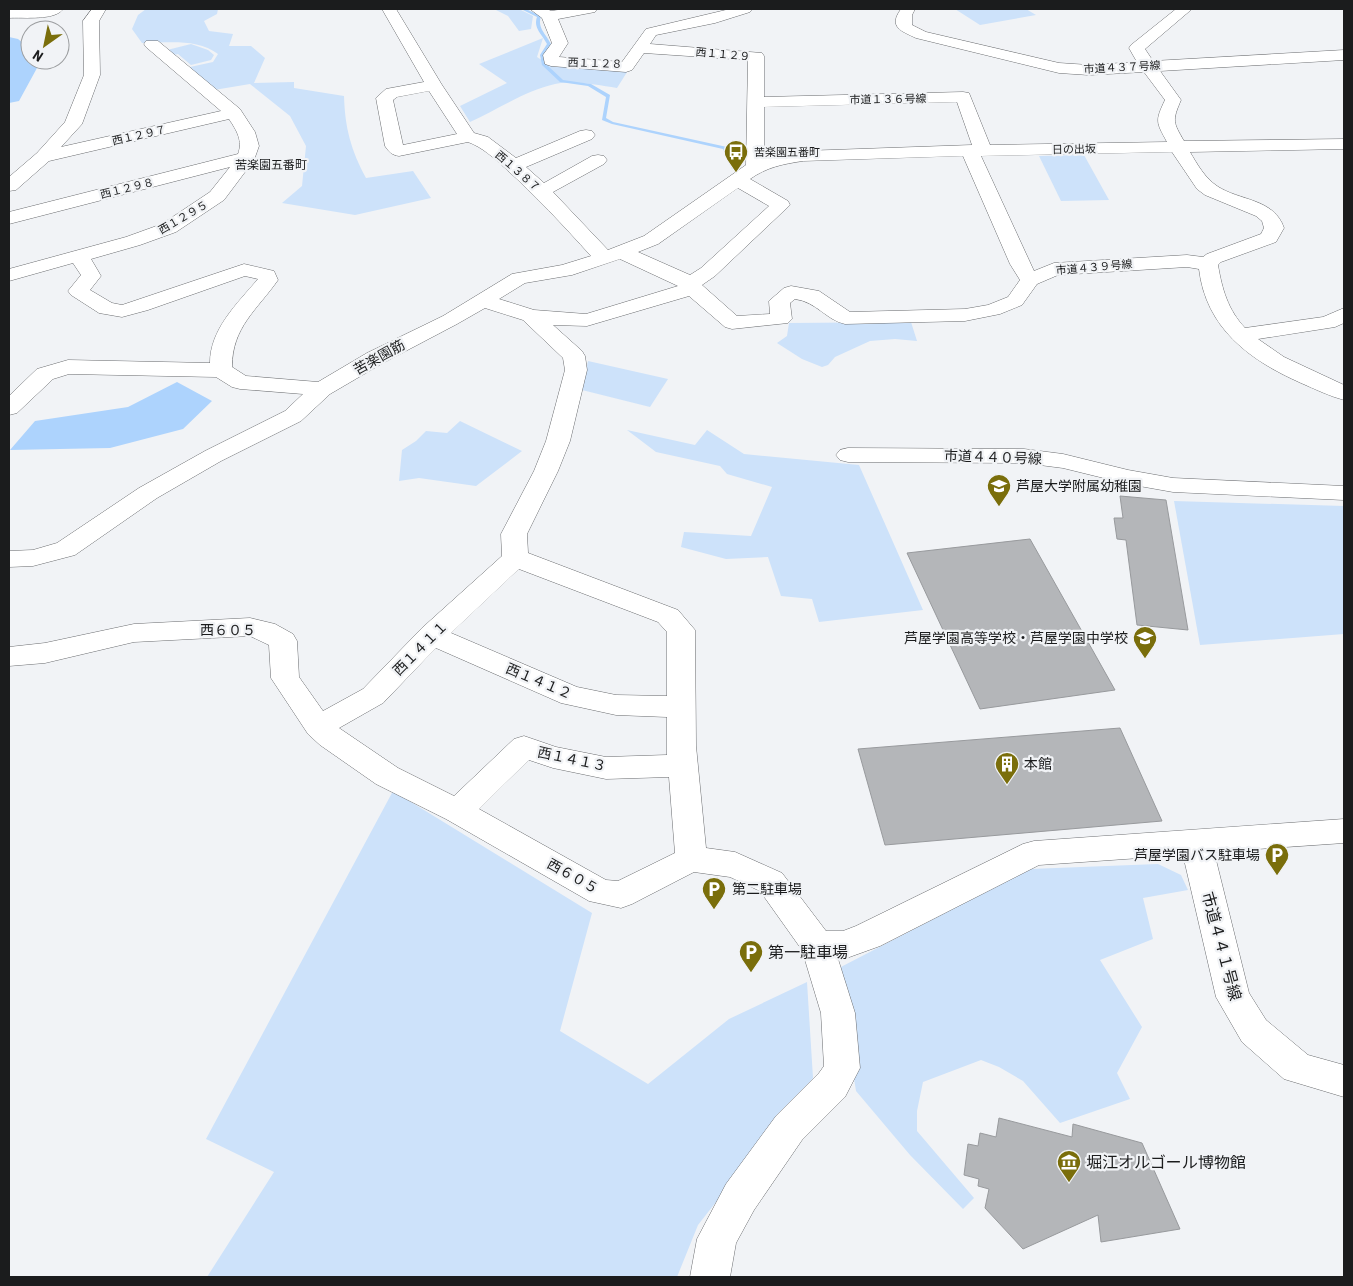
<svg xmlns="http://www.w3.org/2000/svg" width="1353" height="1286" viewBox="0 0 1353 1286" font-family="'Roboto Condensed','Noto Sans JP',sans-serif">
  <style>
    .green { fill: #cde2fa }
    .water { fill: #add3fd }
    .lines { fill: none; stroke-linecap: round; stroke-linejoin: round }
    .stream { fill: #add3fd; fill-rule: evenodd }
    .river { fill: #add3fd; fill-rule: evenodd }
    .building { fill: #b4b6b9; stroke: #989a9d }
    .minor-casing { stroke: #6b6d70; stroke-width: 1 }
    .minor { fill: #fff; fill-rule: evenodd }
    .labels { text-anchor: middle; stroke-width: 4.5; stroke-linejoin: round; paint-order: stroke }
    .far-street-label { font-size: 11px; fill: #1b1c1d; stroke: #f1f3f6 }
    .far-poi-label { font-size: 11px; fill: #1b1c1d; stroke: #f1f3f6; text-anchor: start }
    .far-neighbourhood-label { font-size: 12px; fill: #1b1c1d; stroke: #f1f3f6 }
    .street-label { font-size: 14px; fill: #1b1c1d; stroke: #f1f3f6 }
    .poi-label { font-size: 14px; fill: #1b1c1d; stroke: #f1f3f6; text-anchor: start }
    .near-street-label { font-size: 16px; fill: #1b1c1d; stroke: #f1f3f6 }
    .near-poi-label { font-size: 16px; fill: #1b1c1d; stroke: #f1f3f6; text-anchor: start }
  </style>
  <rect width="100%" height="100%" fill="#f1f3f6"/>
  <g class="green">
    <path d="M146 9H218L217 14 204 21 209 31 233 34 229 46H251L265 58 254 83 294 82V88L344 96C345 128 351 150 366 178L413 171 431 198 355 215 282 203 302 186 306 146 290 116 250 84 214 90 190 67 213 62 218 54C197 38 167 43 142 43L132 29 138 15Z"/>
    <polygon points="494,9 519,9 533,16 531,29 519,31 508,16"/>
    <polygon points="955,9 1026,9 1036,15 980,25"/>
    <path d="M543 38 537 57 551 66 629 69 617 88C597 85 576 80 555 84 527 90 496 110 470 122L460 106 507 83 479 64Z"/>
    <polygon points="191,44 208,50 214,55 211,60 191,65 178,54 170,56 163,51"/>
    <polygon points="1084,155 1109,200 1061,201 1039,156"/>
    <polygon points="911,322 917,341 895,339 870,341 835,357 828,365 822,367 802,359 777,343 787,336 789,323"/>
    <polygon points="588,361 668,379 650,407 582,390"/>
    <polygon points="460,421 522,451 476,486 419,478 399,481 402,450 416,441 426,431 447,433"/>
    <polygon points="627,430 695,445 707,430 744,454 859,465 923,610 819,622 812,599 781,596 768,557 726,559 681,547 684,532 751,536 772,487 727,474 720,466 656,452"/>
    <polygon points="1174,501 1344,506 1344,634 1200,645"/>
    <polygon points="393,791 592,913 560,1031 648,1084 729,1019 807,982 813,1078 698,1225 677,1277 207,1277 274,1172 206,1139"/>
    <polygon points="1158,864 1181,875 1188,890 1143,898 1153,939 1100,960 1142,1027 1117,1073 1130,1099 1060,1123 1023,1081 999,1067 981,1060 923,1082 917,1111 917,1131 974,1198 963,1209 910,1155 856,1091 837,969 1030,869"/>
  </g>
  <polygon class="water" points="177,382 212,401 183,429 110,448 10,450 35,421 128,407"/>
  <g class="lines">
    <path class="stream" d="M521 9H526L541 16C537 28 546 34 551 44L544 55 546 64 563 80 591 84 610 95 606 118 613 122 727 147 736 169V170L732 169 723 149 612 124 602 120 606 97 588 86 560 82 542 65 540 55 547 44C542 34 533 28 537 17Z"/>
    <polygon class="river" points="9,37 18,39 30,49 30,60 36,60 37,68 19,101 9,103"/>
  </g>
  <g class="building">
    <polygon points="1120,496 1166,500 1188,630 1137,625 1126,540 1117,539 1114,518 1123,518"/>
    <polygon points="1030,539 1115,690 980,709 907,553"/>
    <polygon points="1120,728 1162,821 885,845 858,749"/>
    <polygon points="999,1118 1072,1137 1073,1124 1142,1143 1180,1229 1101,1242 1098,1215 1023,1249 985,1208 989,1189 978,1186 979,1179 964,1175 968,1144 978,1146 980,1133 996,1137"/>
  </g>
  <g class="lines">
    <g class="minor-casing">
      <g id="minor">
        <path d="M9 9H63C55 21 23 17 9 18Z"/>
        <path d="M92 9H106L99 21 100 75 82 124 61 147 221 111 146 47 144 44 146 41H158L240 109 255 132 259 146 254 160 224 200 176 232 140 245 91 259 101 276 90 290 112 303 122 305 244 264 274 271 278 280C257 310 232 327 232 367L246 376 318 382 367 353 443 316 512 274 562 265 591 256C563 225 535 195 505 168 494 158 482 147 468 142L399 156C392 155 389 152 385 146L376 98 386 89 424 82 382 9H396L442 85 474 133 488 137 516 158 580 131 586 130 592 131 595 135 592 139 526 167 544 183 592 156 598 155 604 156 607 160 604 164 553 192 608 250 644 236 746 165 748 60 644 53 632 70 626 72 551 66 545 64 543 55 552 43 542 18 530 9H547L551 11 565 9H597L595 12 558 19 568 43 559 57 622 62 646 29 730 9H752L750 12 715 23 656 35 650 44 762 53 764 56V97L963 92 969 93 990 145 1167 142C1156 122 1155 121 1165 100L1144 72 1089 75 1059 73 916 38C901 31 888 27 901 9H915L912 15V25L926 32 1059 63 1089 65 1137 62 1129 48 1131 45 1176 9H1192L1145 49 1153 61 1344 50V60L1160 71 1181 100C1172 121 1173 122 1184 141L1344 139V149L1190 152C1197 164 1205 178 1217 186 1239 201 1274 198 1284 228L1276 242 1221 262 1218 265C1222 289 1228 310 1245 328L1323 317 1344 308V323L1335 327 1258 339 1284 357 1344 385V400C1329 396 1315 389 1301 383 1249 360 1206 328 1199 269L1187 267 1058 275 1037 284 1022 305 1000 314 965 321 845 324C826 320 817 302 795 299L790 303 792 319 788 323 732 329 725 327 689 296 587 326 553 325 582 351 585 356 587 370 570 441 558 471 527 534 528 553 678 610 695 630 696 746 706 848 735 852 782 873 826 931H843L856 926 1023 844 1034 841 1344 819V843L1214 852 1249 993 1266 1020 1308 1055 1344 1065V1097L1284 1079 1242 1042 1216 997 1183 855 1039 865 880 946 844 959H838L855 1013 860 1068 845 1097 802 1140 754 1210 736 1243 730 1277H690L697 1239 726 1184 776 1116 819 1073 824 1066 821 1013 802 950 760 891 730 877 694 872 632 904 621 908 589 901 446 819 376 784 320 745 308 734 271 678 269 645 250 636 134 642 45 663 9 666V647L45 643 134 624 250 618 275 624 293 634 297 641 299 677 323 711 363 689 422 628 502 556 501 534 534 471 546 441 565 370 563 358 523 320 485 308 457 324 383 363 330 394 301 421 221 461 157 498 75 555 33 566 9 567V551L33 550 57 543 139 488 205 451 285 411 303 394 240 389 232 387 216 377 69 374 53 379 17 413 9 415V396L37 369 68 360 210 363C210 329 237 304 258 279L245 276 148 310 122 317 99 313 71 295 68 291 81 275 73 263 9 281V269L126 237 162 224 210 192 230 167 9 224V212L238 154C243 141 237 131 229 119L49 161 16 190 9 191V177L37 153 65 122 84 75 83 21ZM429 91 457 134 403 145 393 100 397 97ZM957 102 972 145 803 151 778 154 764 158V107ZM1172 152 1197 189 1205 195 1256 216 1262 221 1264 228 1261 234 1207 254 1203 257 1187 255 1054 263 1034 271 981 156ZM963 156 1010 264 1020 280 1008 297 988 305 965 309 850 312 819 291 791 286 784 288 769 301 770 314 737 316 702 285 715 276 790 205 788 201 750 179C767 167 783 164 803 161ZM738 188 769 206 701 268 690 275 638 252 658 244ZM620 259 678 286 586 314 534 310 499 299 525 283 572 275ZM519 569 658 622 667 632V696L616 695 577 687 451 633ZM436 648 561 703 616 715 667 717V755L606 757 556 747 524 736 514 739 454 796 398 768 339 728 383 703ZM529 760 553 768 606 779 669 777 675 853 618 881 606 880 479 809Z"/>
        <polygon points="848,448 1024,449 1063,454 1128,470 1173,478 1344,486 1344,500 1173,492 1128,484 1063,468 1024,463 848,462 840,460 836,455 840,450"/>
      </g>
    </g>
    <use href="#minor" class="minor"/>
  </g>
  <defs>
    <g id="bus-pin" transform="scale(1.25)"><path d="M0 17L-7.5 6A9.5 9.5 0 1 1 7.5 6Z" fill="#7a6e0b" stroke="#f1f3f6"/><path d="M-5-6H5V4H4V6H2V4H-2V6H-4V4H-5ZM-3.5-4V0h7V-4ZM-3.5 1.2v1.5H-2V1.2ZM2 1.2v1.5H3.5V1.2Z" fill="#fff"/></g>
    <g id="school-pin" transform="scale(1.25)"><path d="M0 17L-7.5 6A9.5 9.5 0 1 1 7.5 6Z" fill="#7a6e0b" stroke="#f1f3f6"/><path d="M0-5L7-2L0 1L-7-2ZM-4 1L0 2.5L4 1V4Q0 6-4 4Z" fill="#fff"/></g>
    <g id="building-pin" transform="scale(1.25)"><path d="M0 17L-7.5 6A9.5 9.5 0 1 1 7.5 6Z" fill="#7a6e0b" stroke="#f1f3f6"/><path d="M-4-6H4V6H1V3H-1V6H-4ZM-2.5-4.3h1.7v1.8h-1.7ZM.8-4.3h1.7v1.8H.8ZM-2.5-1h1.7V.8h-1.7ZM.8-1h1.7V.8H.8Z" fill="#fff"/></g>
    <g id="parking-pin" transform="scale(1.25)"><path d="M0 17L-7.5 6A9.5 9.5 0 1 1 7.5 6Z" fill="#7a6e0b" stroke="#f1f3f6"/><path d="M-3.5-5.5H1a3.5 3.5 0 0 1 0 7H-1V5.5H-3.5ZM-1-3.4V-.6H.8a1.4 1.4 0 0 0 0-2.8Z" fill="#fff"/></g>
    <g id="museum-pin" transform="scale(1.25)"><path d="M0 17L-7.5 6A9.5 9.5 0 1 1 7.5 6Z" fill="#7a6e0b" stroke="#f1f3f6"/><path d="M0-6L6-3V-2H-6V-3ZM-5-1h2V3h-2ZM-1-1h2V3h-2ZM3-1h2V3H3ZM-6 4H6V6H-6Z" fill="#fff"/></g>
  </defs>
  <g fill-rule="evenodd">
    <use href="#bus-pin" x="736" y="152"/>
    <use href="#school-pin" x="999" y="486"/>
    <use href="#school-pin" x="1145" y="638"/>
    <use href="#building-pin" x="1007" y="764"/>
    <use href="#parking-pin" x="1277" y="855"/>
    <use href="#parking-pin" x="714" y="889"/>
    <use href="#parking-pin" x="751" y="952"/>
    <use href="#museum-pin" x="1069" y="1162"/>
  </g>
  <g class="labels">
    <g class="far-street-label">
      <text transform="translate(723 54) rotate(5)" y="4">西１１２９</text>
      <text transform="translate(595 63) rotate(2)" y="4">西１１２８</text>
      <text transform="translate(1122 67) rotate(-3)" y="4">市道４３７号線</text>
      <text transform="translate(888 99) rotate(-1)" y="4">市道１３６号線</text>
      <text transform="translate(139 135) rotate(-13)" y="4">西１２９７</text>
      <text transform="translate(1074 149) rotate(-1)" y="4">日の出坂</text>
      <text transform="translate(518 171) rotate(41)" y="4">西１３８７</text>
      <text transform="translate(127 188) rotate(-14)" y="4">西１２９８</text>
      <text transform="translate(183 217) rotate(-30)" y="4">西１２９５</text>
      <text transform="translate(1094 267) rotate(-5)" y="4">市道４３９号線</text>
    </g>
    <g class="far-poi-label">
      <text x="754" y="156">苦楽園五番町</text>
    </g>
    <g class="far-neighbourhood-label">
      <text x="271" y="169">苦楽園五番町</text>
    </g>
    <g class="street-label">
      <text transform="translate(379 357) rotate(-29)" y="5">苦楽園筋</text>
      <text transform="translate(993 457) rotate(2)" y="5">市道４４０号線</text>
      <text x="228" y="635">西６０５</text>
      <text transform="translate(420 648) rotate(-45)" y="5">西１４１１</text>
      <text transform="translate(539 681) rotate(23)" y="5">西１４１２</text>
      <text transform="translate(572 759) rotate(12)" y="5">西１４１３</text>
      <text transform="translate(573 876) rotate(29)" y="5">西６０５</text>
    </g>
    <g class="poi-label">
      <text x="1016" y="491">芦屋大学附属幼稚園</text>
      <text x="1128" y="643" text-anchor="end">芦屋学園高等学校・芦屋学園中学校</text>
      <text x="1024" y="769">本館</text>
      <text x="1260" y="860" text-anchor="end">芦屋学園バス駐車場</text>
      <text x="732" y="894">第二駐車場</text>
    </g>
    <g class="near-street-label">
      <text transform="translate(1222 946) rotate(75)" y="6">市道４４１号線</text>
    </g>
    <g class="near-poi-label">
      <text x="768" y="958">第一駐車場</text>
      <text x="1086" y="1168">堀江オルゴール博物館</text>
    </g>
  </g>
  <rect width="1353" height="1286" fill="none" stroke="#1b1c1d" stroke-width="20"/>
  <g transform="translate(45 45) rotate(213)"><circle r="24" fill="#f1f3f6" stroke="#9b9d9f"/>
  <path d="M0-4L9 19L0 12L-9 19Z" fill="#7a6e0b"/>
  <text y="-8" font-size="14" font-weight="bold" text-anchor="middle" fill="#1b1c1d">N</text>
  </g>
</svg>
